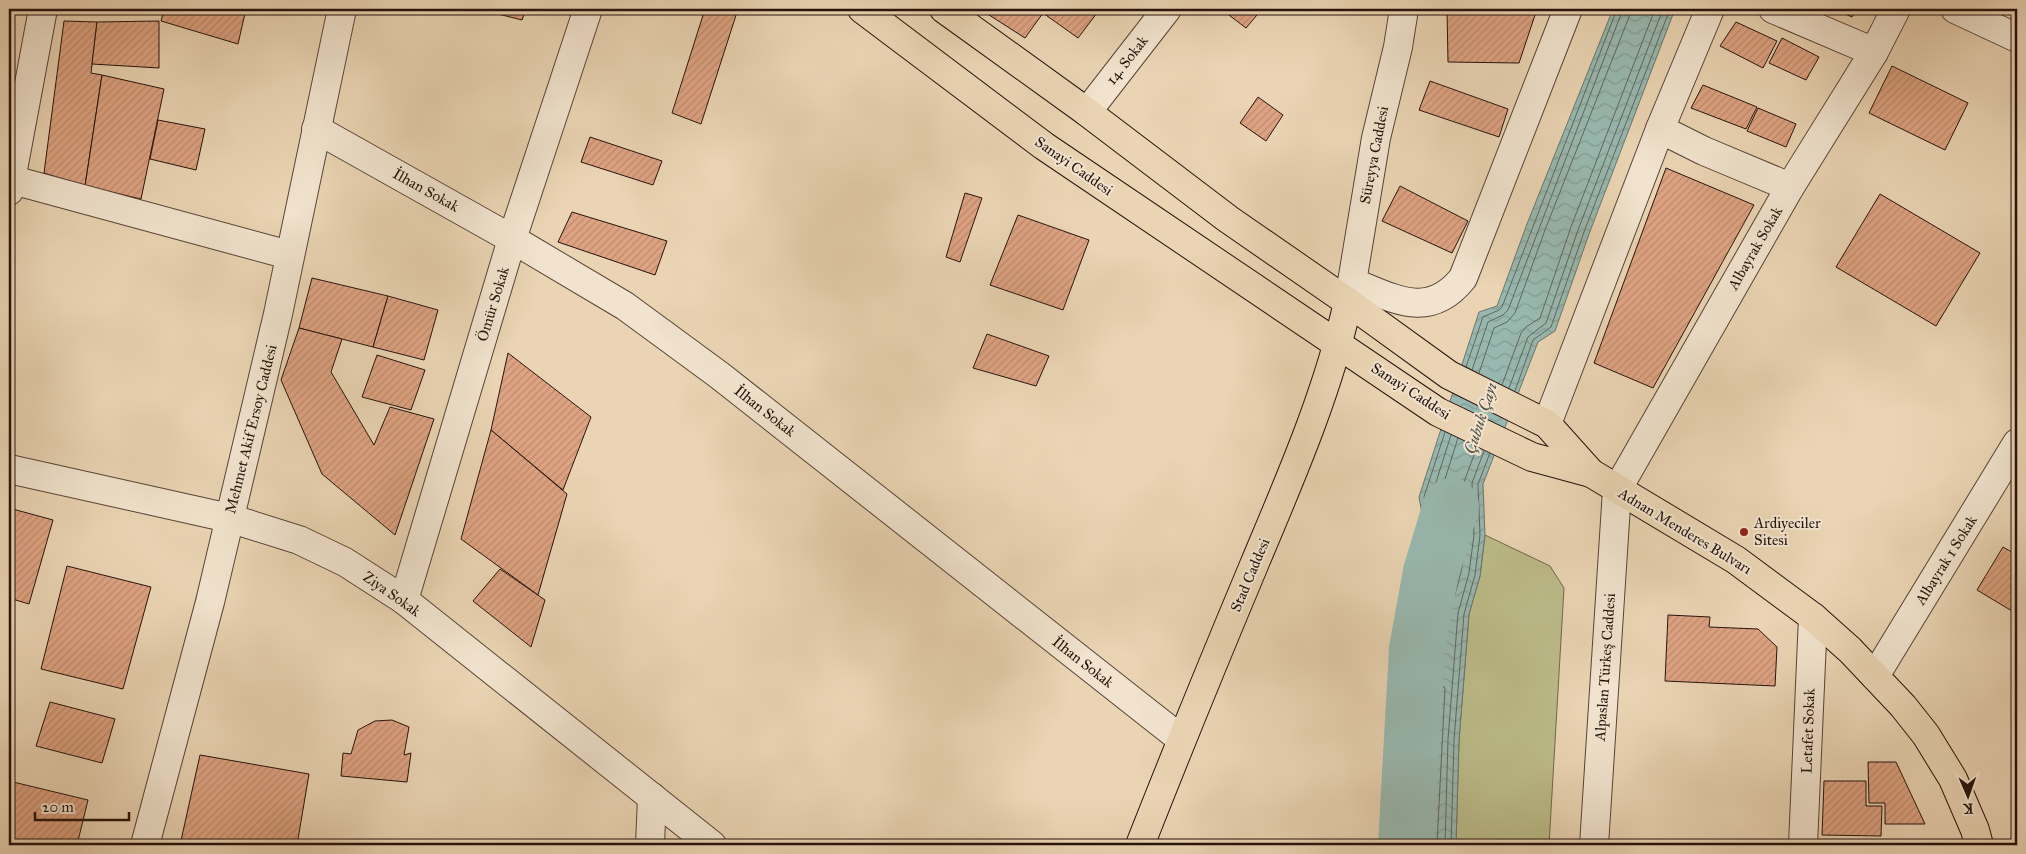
<svg xmlns="http://www.w3.org/2000/svg" width="2026" height="854" viewBox="0 0 2026 854" font-family="'IM FELL Great Primer',serif">
  <style>
    .green { fill: #bbbb89; stroke: #70674a }
    .water { fill: url(#water-waves); stroke: #6a766e }
    .lines { fill: none; stroke-linecap: round; stroke-linejoin: round }
    .shore { stroke: #5f665e; stroke-width: 1 }
    .river { stroke: #98b8af; stroke-width: 56 }
    .building { fill: url(#building-hatch); stroke: #26130c }
    .minor-casing { stroke: #574336; stroke-width: 30 }
    .major-casing { stroke: #26130c; stroke-width: 30 }
    .minor { stroke: #f1e3ce; stroke-width: 28 }
    .major { stroke: #ead4b3; stroke-width: 28 }
    .poi-dot { fill: #8f2418; stroke: #f1e3ce; stroke-width: 2 }
    .labels { text-anchor: middle; stroke-width: 4; stroke-linejoin: round; paint-order: stroke }
    .street-label { font-size: 15px; fill: #26130c; stroke: #f1e3ce }
    .poi-label { font-size: 15px; fill: #26130c; stroke: #f1e3ce; text-anchor: start }
    .water-label { font-size: 16px; font-style: italic; fill: #4e4d45; stroke: #f1e3ce }
  </style>
  <defs>
    <pattern id="water-waves" width="16" height="10" patternUnits="userSpaceOnUse" patternTransform="scale(1.25)"><rect width="16" height="10" fill="#98b8af"/><path d="M0 5q4-4 8 0t8 0" fill="none" stroke="#839d95"/></pattern>
    <pattern id="building-hatch" width="6" height="6" patternUnits="userSpaceOnUse" patternTransform="scale(1.25)"><rect width="6" height="6" fill="#dea382"/><path d="M-1 1l2-2M0 6l6-6M5 7l2-2" fill="none" stroke="#be8b6f"/></pattern>
  </defs>
  <rect width="100%" height="100%" fill="#ead4b3"/>
  <filter id="stains"><feTurbulence type="fractalNoise" baseFrequency=".004" numOctaves="4"/><feColorMatrix values="0 0 0 0 .2 0 0 0 0 .09 0 0 0 0 .02 0 0 0 .5 -.17"/></filter>
  <radialGradient id="worn" r=".72"><stop offset=".6" stop-color="#630" stop-opacity="0"/><stop offset="1" stop-color="#630" stop-opacity=".3"/></radialGradient>
  <polygon class="green" points="1485,535 1550,566 1564,588 1549,845 1456,845 1459,740 1469,614 1480,576"/>
  <polygon class="water" points="1613,9 1675,9 1589,234 1555,331 1538,342 1483,484 1485,535 1480,576 1469,614 1459,740 1456,845 1396,845 1411,740 1428,645 1432,613 1425,530 1419,497 1479,312 1497,306 1527,224"/>
  <g class="lines">
    <g class="shore">
      <polyline points="1466,367 1483,317 1499,310 1502,307 1617,9"/>
      <polyline points="1472,370 1488,322 1503,315 1508,310 1623,9"/>
      <polyline points="1479,373 1494,328 1507,322 1515,313 1545,230 1629,17 1631,9"/>
      <polyline points="1502,385 1521,333 1526,327 1540,318 1571,227 1655,9"/>
      <polyline points="1509,388 1528,337 1546,323 1578,230 1663,9"/>
      <polyline points="1515,391 1533,340 1551,327 1584,232 1670,9"/>
      <polyline points="1458,438 1439,498 1444,528 1449,598 1451,600 1454,598 1461,572 1467,534 1464,482 1477,447"/>
      <polyline points="1400,845 1433,645 1437,613 1430,529 1424,497 1445,432"/>
      <polyline points="1407,845 1439,646 1443,612 1437,529 1431,498 1451,435"/>
      <polyline points="1414,845 1440,688 1442,686 1445,688 1437,845"/>
      <polyline points="1445,845 1448,739 1458,613 1469,573 1474,535 1472,483 1484,451"/>
      <polyline points="1451,845 1454,740 1464,614 1475,575 1480,535 1478,484 1490,453"/>
    </g>
    <polyline class="river" points="1406,845 1417,649 1431,572 1451,506"/>
  </g>
  <g class="building">
    <polygon points="164,9 246,9 238,44 161,21"/>
    <polygon points="478,9 526,9 522,20"/>
    <polygon points="705,9 738,9 701,124 672,113"/>
    <polygon points="990,9 1100,9 1078,38 1043,13 1025,38 986,13"/>
    <polygon points="1221,9 1262,9 1246,28"/>
    <polygon points="1447,9 1537,9 1519,63 1448,62"/>
    <polygon points="1834,9 1856,9 1852,17"/>
    <polygon points="1997,9 2017,9 2017,15"/>
    <polygon points="64,21 97,22 91,73 102,75 85,186 44,173"/>
    <polygon points="159,21 159,68 92,64 97,22"/>
    <polygon points="1736,22 1777,41 1763,68 1720,46"/>
    <polygon points="1782,38 1819,57 1806,80 1769,63"/>
    <polygon points="1892,66 1968,103 1945,150 1869,113"/>
    <polygon points="102,75 164,89 141,199 85,186"/>
    <polygon points="1430,81 1508,109 1499,137 1419,110"/>
    <polygon points="1703,85 1757,107 1746,129 1691,108"/>
    <polygon points="1258,97 1283,115 1266,141 1240,123"/>
    <polygon points="1758,108 1796,124 1786,147 1747,131"/>
    <polygon points="158,120 205,129 196,170 150,159"/>
    <polygon points="590,137 662,161 653,185 581,162"/>
    <polygon points="1666,168 1754,205 1653,388 1594,363"/>
    <polygon points="1400,186 1468,221 1452,253 1382,221"/>
    <polygon points="965,193 982,198 960,262 946,257"/>
    <polygon points="1880,194 1980,253 1936,326 1836,267"/>
    <polygon points="572,212 667,241 655,275 558,242"/>
    <polygon points="1018,215 1089,240 1063,310 990,285"/>
    <polygon points="312,278 388,296 373,347 299,328"/>
    <polygon points="388,296 438,310 424,360 373,347"/>
    <polygon points="299,328 342,339 331,372 374,445 390,407 434,419 395,535 322,474 281,380"/>
    <polygon points="987,334 1049,356 1036,386 973,368"/>
    <polygon points="508,353 591,417 563,490 491,430"/>
    <polygon points="377,355 425,370 411,410 362,397"/>
    <polygon points="491,430 567,494 538,595 461,539"/>
    <polygon points="9,508 53,520 29,604 9,598"/>
    <polygon points="2003,547 2017,555 2017,614 1977,590"/>
    <polygon points="67,566 151,587 123,689 41,669"/>
    <polygon points="500,569 545,600 531,647 473,601"/>
    <polygon points="1668,615 1710,617 1709,627 1758,629 1777,647 1775,686 1665,681"/>
    <polygon points="50,702 115,719 102,763 36,746"/>
    <polygon points="392,720 409,727 404,755 411,753 407,782 341,776 343,753 351,754 358,730 375,721"/>
    <polygon points="200,755 309,774 297,845 180,845"/>
    <polygon points="1868,762 1896,762 1925,824 1885,824 1885,803 1869,803"/>
    <polygon points="9,781 88,800 77,845 9,845"/>
    <polygon points="1824,781 1866,781 1866,806 1882,806 1881,836 1822,835"/>
    <polygon points="498,840 557,845 497,845"/>
  </g>
  <g class="lines">
    <g class="minor-casing">
      <g id="minor">
        <polyline points="1773,9 1874,52"/>
        <polyline points="1955,9 2017,38"/>
        <polyline points="1087,112 1167,9"/>
        <polyline points="316,129 512,239 625,306 719,375 1181,739"/>
        <polyline points="1660,129 1704,151 1790,187"/>
        <polyline points="9,179 289,255"/>
        <polyline points="9,191 43,9"/>
        <path d="M1352 282C1393 298 1429 321 1463 278L1568 9"/>
        <polyline points="1349,300 1376,138 1398,47 1404,9"/>
        <polyline points="1547,424 1660,129 1710,9"/>
        <polyline points="9,469 229,518 299,540 345,562 404,600 712,845"/>
        <polyline points="404,600 512,239 588,9"/>
        <polyline points="1875,676 2017,443"/>
        <polyline points="145,845 210,602 278,314 342,9"/>
        <polyline points="650,845 652,797"/>
        <polyline points="1594,845 1617,490 1790,187 1874,52 1896,9"/>
        <polyline points="1803,845 1813,617"/>
      </g>
    </g>
    <g class="major-casing">
      <g id="major">
        <polyline points="862,9 1044,146 1438,412 1532,457 1591,473"/>
        <polyline points="944,9 1087,112 1228,219 1348,302 1449,375 1547,424 1591,473 1736,560 1813,617 1850,650 1903,706 1926,735 1953,779 1975,830 1979,845"/>
        <path d="M1140 845C1177 751 1215 658 1254 565 1290 479 1328 393 1348 302"/>
      </g>
    </g>
    <use href="#minor" class="minor"/>
    <use href="#major" class="major"/>
  </g>
  <circle class="poi-dot" cx="1744" cy="532" r="5"/>
  <g class="labels">
    <g class="street-label">
      <text transform="translate(1127 60) rotate(-52)" y="5">14. Sokak</text>
      <text transform="translate(1374 155) rotate(-79)" y="5">Süreyya Caddesi</text>
      <text transform="translate(1074 166) rotate(35)" y="5">Sanayi Caddesi</text>
      <text transform="translate(426 190) rotate(29)" y="5">İlhan Sokak</text>
      <text transform="translate(1755 248) rotate(-60)" y="5">Albayrak Sokak</text>
      <text transform="translate(493 304) rotate(-73)" y="5">Ömür Sokak</text>
      <text transform="translate(1411 391) rotate(33)" y="5">Sanayi Caddesi</text>
      <text transform="translate(765 411) rotate(38)" y="5">İlhan Sokak</text>
      <text transform="translate(251 429) rotate(-76)" y="5">Mehmet Akif Ersoy Caddesi</text>
      <text transform="translate(1685 531) rotate(31)" y="5">Adnan Menderes Bulvarı</text>
      <text transform="translate(1946 560) rotate(-58)" y="5">Albayrak 1 Sokak</text>
      <text transform="translate(1250 575) rotate(-67)" y="5">Stad Caddesi</text>
      <text transform="translate(392 594) rotate(35)" y="5">Ziya Sokak</text>
      <text transform="translate(1083 662) rotate(38)" y="5">İlhan Sokak</text>
      <text transform="translate(1605 667) rotate(-86)" y="5">Alpaslan Türkeş Caddesi</text>
      <text transform="translate(1808 731) rotate(-88)" y="5">Letafet Sokak</text>
    </g>
    <g class="poi-label">
      <text x="1754" y="528">Ardiyeciler<tspan x="1754" dy="17">Sitesi</tspan></text>
    </g>
    <g class="water-label">
      <text transform="translate(1480 418) rotate(-72)" y="6">Çubuk Çayı</text>
    </g>
  </g>
  <rect width="2026" height="854" fill="none" stroke="#ead4b3" stroke-width="30"/>
  <rect x="10" y="10" width="2006" height="834" fill="none" stroke="#26130c" stroke-width="2.5"/>
  <rect x="15" y="15" width="1996" height="824" fill="none" stroke="#26130c"/>
  <g transform="translate(1968 796) rotate(178)" stroke="#f1e3ce" stroke-width="4" paint-order="stroke">
  <path d="M0-4L9 19L0 12L-9 19Z" fill="#26130c"/>
  <text y="-8" font-size="14" font-weight="bold" text-anchor="middle" fill="#26130c">K</text>
  </g>
  <path d="M35 812v8h94v-8" fill="none" stroke="#26130c" stroke-width="2.5"/>
  <text x="42" y="812" font-size="15" fill="#26130c" stroke="#f1e3ce" stroke-width="4" paint-order="stroke">20 m</text>
  <rect width="100%" height="100%" filter="url(#stains)"/>
  <rect width="100%" height="100%" fill="url(#worn)"/>
</svg>
